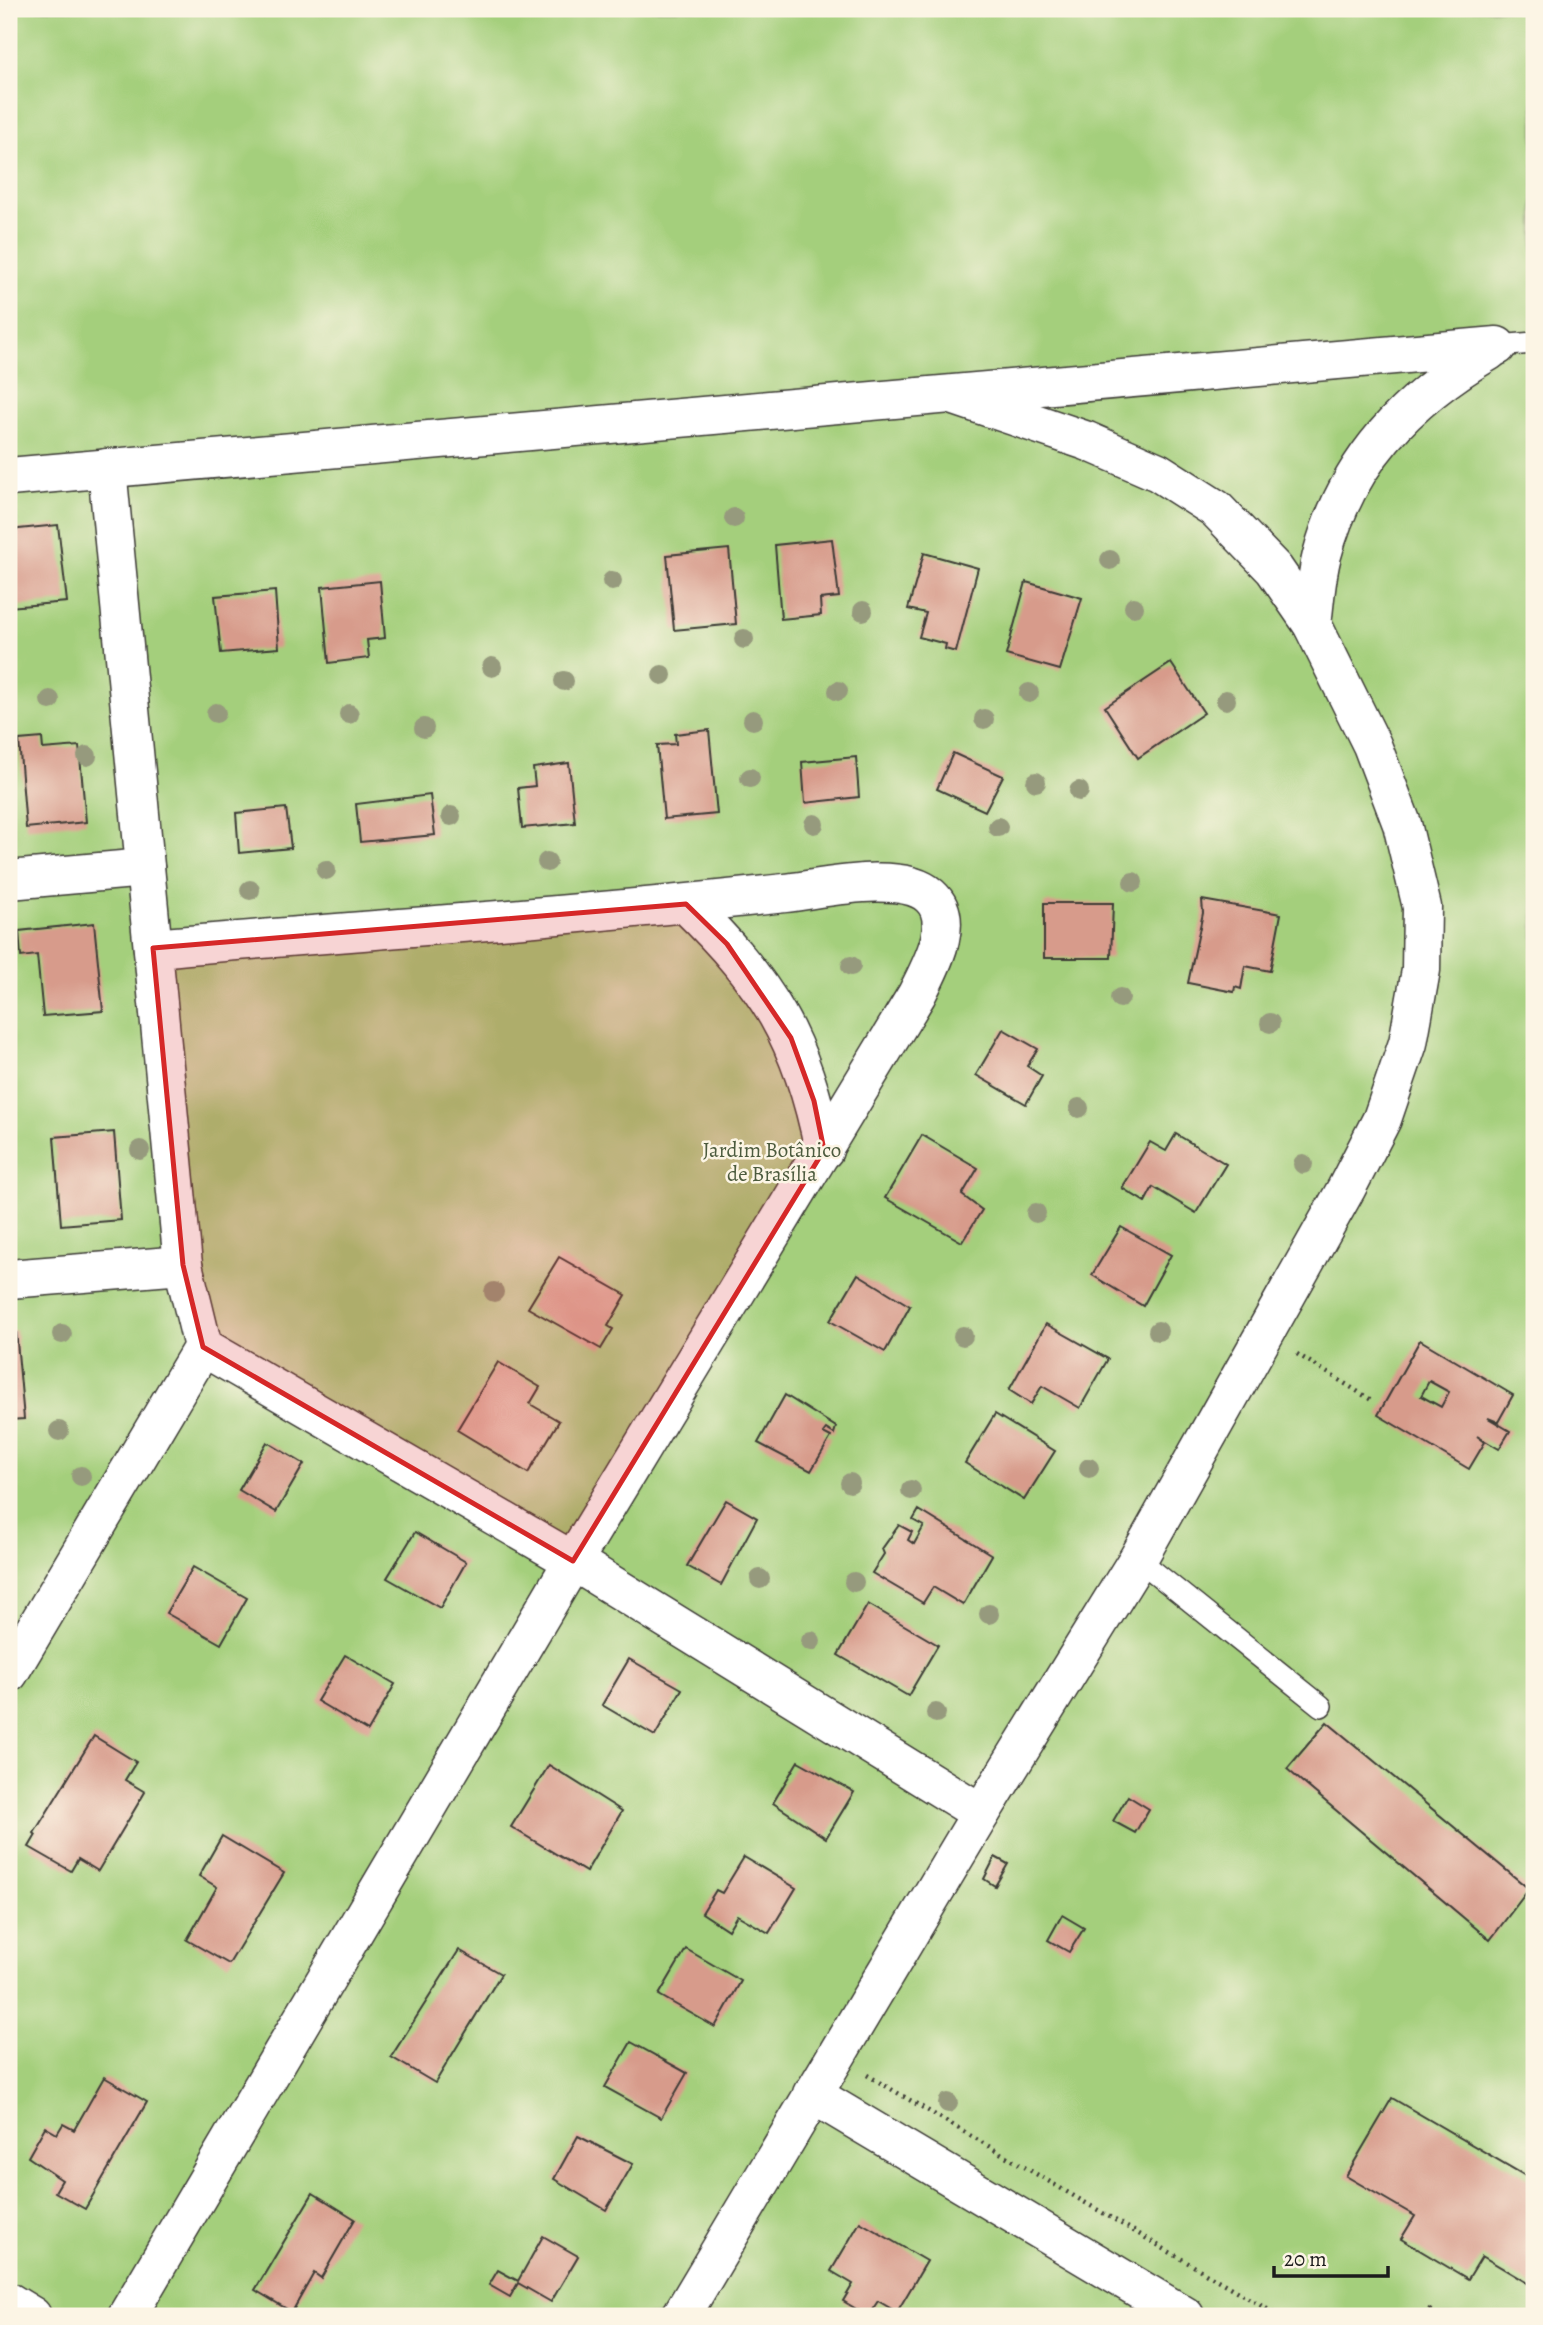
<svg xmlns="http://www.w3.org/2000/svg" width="1543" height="2325" viewBox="0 0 1543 2325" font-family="Alegreya,serif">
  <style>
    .green { fill: #a4cf7c; stroke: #60764c; stroke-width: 2 }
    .building { fill: #d79b8b; fill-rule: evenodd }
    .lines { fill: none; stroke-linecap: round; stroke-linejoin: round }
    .service-casing { stroke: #3c3a36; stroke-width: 24 }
    .minor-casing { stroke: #3c3a36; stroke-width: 41 }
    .tertiary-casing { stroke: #3c3a36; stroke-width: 41 }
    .path { stroke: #3c3a36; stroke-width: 4.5; stroke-dasharray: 2 5; stroke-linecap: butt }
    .service { stroke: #fff; stroke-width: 21 }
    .minor { stroke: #fff; stroke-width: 38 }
    .tertiary { stroke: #fff; stroke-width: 38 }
    .tree { fill: #969a7d }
    .marked { fill: #d62828; fill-opacity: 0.2; stroke: #d62828; stroke-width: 5; stroke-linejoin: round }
    .labels { text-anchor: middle; stroke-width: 5; stroke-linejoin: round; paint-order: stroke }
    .park-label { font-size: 21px; fill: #4c5b3e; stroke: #fcf5e5 }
  </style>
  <rect width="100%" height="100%" fill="#fcf5e5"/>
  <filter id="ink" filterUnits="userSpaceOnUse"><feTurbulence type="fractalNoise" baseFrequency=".0143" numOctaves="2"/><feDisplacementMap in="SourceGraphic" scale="14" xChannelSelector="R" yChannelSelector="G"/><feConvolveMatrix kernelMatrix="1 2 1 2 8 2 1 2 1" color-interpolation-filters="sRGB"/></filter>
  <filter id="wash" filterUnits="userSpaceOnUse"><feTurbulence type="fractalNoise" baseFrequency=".00686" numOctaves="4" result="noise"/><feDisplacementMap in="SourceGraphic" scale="28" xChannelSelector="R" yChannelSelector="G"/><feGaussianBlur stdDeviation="1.57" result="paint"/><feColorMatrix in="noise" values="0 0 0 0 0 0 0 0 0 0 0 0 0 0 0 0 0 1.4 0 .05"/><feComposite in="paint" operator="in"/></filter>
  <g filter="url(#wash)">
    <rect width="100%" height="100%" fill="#f1e6c9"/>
    <rect class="green" x="9" y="9" width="1525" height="2307"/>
    <g id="blocks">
      <g class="building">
        <polygon points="58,525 67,602 9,607 9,530"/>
        <polygon points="832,539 839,597 820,599 821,615 781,619 775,545"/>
        <polygon points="729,549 736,624 674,630 667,555"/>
        <polygon points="924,553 978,568 956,652 945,649 946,644 919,637 926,613 908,609"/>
        <polygon points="380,581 385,638 367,640 369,658 329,663 322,587"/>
        <polygon points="1026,582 1082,598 1060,670 1006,655"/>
        <polygon points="275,591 279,648 221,653 215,596"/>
        <polygon points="1171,663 1204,713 1138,758 1105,707"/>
        <polygon points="709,730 717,814 664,819 657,745 676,744 675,734"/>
        <polygon points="42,738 43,749 79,746 86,822 26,828 19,740"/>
        <polygon points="953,753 1003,776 985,811 937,789"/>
        <polygon points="856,757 859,797 805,803 802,762"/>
        <polygon points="569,763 575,823 522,828 518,788 535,786 533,768"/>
        <polygon points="430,795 435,835 360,842 356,804"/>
        <polygon points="286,808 291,848 239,853 236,813"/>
        <polygon points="1202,900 1281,914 1270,971 1245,966 1241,989 1235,987 1234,992 1188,983 1203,913"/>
        <polygon points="1044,903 1113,903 1111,958 1044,958"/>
        <polygon points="94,923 103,1011 43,1016 37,955 21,957 19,931"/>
        <polygon points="1003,1029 1038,1049 1027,1066 1042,1076 1026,1104 976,1075"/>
        <polygon points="114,1132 121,1220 61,1225 54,1137"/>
        <polygon points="1176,1134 1226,1164 1196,1213 1153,1187 1145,1202 1122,1188 1150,1142 1166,1151"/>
        <polygon points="922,1135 978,1168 962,1195 982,1210 962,1242 885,1198"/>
        <polygon points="1121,1227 1171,1255 1143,1306 1092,1275"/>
        <polygon points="559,1257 626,1295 608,1326 613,1329 601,1349 528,1308"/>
        <polygon points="858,1274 910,1306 885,1352 830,1321"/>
        <polygon points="1046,1324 1108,1359 1080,1408 1042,1386 1031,1404 1009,1390"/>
        <polygon points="16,1330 24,1419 9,1420 9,1331"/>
        <path d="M1420 1340 1513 1395 1498 1422 1488 1418 1510 1431 1499 1449 1477 1436 1485 1442 1469 1469 1378 1415ZM1429 1381 1449 1392 1441 1407 1421 1396Z"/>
        <polygon points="498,1362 540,1387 530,1404 559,1421 528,1473 457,1430"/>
        <polygon points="785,1395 836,1427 834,1434 826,1429 823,1433 831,1437 811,1471 758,1443"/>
        <polygon points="995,1414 1055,1451 1024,1500 965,1463"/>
        <polygon points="267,1442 304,1464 276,1512 239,1490"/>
        <polygon points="726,1500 757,1518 721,1585 687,1566"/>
        <polygon points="919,1510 992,1555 963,1605 933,1587 923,1603 872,1573 884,1554 882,1549 899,1525 912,1532 908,1540 914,1544 924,1526 913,1520"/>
        <polygon points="415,1532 466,1562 440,1608 387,1578"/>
        <polygon points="193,1567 247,1598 221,1644 166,1613"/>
        <polygon points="868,1604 938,1645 908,1696 838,1655"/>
        <polygon points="345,1655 395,1684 368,1731 317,1701"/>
        <polygon points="629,1659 682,1689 655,1736 602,1705"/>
        <polygon points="1327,1722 1529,1889 1490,1940 1287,1769"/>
        <polygon points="94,1736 136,1762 125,1780 145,1792 98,1871 78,1859 71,1871 29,1847 36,1835 34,1833"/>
        <polygon points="798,1761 854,1792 826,1838 773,1803"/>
        <polygon points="549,1765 622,1811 586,1872 511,1827"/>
        <polygon points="1128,1796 1149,1809 1135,1833 1113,1821"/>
        <polygon points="222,1836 284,1873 229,1964 187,1940 217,1887 199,1876"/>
        <polygon points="744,1857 796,1888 769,1933 737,1915 728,1930 702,1913 716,1890 722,1893"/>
        <polygon points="995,1857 1008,1864 995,1886 984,1879"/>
        <polygon points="1062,1915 1084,1928 1069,1952 1048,1940"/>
        <polygon points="686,1949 741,1981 715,2027 659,1995"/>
        <polygon points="459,1950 501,1974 435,2083 391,2057"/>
        <polygon points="631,2042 687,2073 661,2118 605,2087"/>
        <polygon points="104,2077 147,2102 85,2209 55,2192 62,2180 28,2157 45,2127 57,2134 63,2124 74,2130"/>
        <polygon points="1392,2098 1534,2181 1534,2287 1482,2256 1468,2279 1401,2239 1415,2216 1346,2176"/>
        <polygon points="578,2136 633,2164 606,2210 554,2179"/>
        <polygon points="313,2193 355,2219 321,2278 314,2273 292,2312 255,2290"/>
        <polygon points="860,2222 927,2261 897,2312 878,2301 868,2316 843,2301 853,2284 831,2271"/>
        <polygon points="543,2236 578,2256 551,2302 518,2283 510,2297 489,2285 498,2270 518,2281"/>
      </g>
    </g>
  </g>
  <g filter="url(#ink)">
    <use href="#blocks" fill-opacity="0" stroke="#3c3a36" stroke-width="2"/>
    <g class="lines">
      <g class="service-casing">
        <g id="service">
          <polyline points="1497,346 1534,343"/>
          <polyline points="1138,1559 1321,1706"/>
        </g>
      </g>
      <g class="minor-casing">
        <g id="minor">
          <polyline points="9,880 145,868"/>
          <path d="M686 904C767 983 802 1038 824 1150"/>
          <polyline points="9,1279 183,1265"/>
          <polyline points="203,1347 573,1561 981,1813"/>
          <polyline points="9,1673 203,1347 183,1265 107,468"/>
          <polyline points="812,2094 1185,2316"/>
          <polyline points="9,2302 32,2316"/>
          <path d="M127 2316 573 1561 917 994C929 969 958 921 930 896 902 870 821 889 785 893 575 916 364 930 153 948"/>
        </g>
      </g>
      <g class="tertiary-casing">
        <g id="tertiary">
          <polyline points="9,477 1497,346"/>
          <path d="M1312 624C1315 602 1316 577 1322 555 1347 461 1407 399 1489 351"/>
          <polyline points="681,2316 981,1813 1138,1559 1346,1189 1382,1119 1408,1043 1421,970 1422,907 1402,824 1372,745 1312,624 1274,569 1216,509 1158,472 1087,441 955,396"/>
        </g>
      </g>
      <g class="path">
        <polyline points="1297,1354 1373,1401"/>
        <polyline points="867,2075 1279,2316"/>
        <polyline points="1426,2316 1431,2307"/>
      </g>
      <use href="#service" class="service"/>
      <use href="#minor" class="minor"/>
      <use href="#tertiary" class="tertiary"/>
    </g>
    <g class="tree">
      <circle cx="734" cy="518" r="10"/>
      <circle cx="1110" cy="560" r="10"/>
      <circle cx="612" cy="581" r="10"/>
      <circle cx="1134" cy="607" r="10"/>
      <circle cx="863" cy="611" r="10"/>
      <circle cx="744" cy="639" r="10"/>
      <circle cx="492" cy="667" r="10"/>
      <circle cx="662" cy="675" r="10"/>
      <circle cx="564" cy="681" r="10"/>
      <circle cx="838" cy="691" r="10"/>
      <circle cx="1029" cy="693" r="10"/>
      <circle cx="50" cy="700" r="10"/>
      <circle cx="1226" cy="700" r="10"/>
      <circle cx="216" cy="713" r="10"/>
      <circle cx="349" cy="714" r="10"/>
      <circle cx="984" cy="719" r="10"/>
      <circle cx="753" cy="720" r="10"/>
      <circle cx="424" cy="728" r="10"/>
      <circle cx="87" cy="756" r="10"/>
      <circle cx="750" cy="778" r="10"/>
      <circle cx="1036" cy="782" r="10"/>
      <circle cx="1079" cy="791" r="10"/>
      <circle cx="451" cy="816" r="10"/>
      <circle cx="814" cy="824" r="10"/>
      <circle cx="998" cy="827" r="10"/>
      <circle cx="547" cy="862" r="10"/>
      <circle cx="326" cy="870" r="10"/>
      <circle cx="1133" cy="882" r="10"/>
      <circle cx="250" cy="890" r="10"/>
      <circle cx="851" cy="966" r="10"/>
      <circle cx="1120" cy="998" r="10"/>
      <circle cx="1270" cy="1023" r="10"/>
      <circle cx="1079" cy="1108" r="10"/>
      <circle cx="140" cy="1150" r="10"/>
      <circle cx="1303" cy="1164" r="10"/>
      <circle cx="1036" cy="1213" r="10"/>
      <circle cx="494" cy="1292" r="10"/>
      <circle cx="1158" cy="1331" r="10"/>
      <circle cx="62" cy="1334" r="10"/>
      <circle cx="963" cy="1336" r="10"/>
      <circle cx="59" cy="1431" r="10"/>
      <circle cx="1089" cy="1468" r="10"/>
      <circle cx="81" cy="1476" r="10"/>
      <circle cx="850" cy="1483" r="10"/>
      <circle cx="911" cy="1490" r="10"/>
      <circle cx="760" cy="1579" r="10"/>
      <circle cx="854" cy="1582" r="10"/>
      <circle cx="989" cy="1614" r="10"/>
      <circle cx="811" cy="1641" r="10"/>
      <circle cx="936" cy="1713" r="10"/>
      <circle cx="948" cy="2103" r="10"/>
    </g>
  </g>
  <path class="marked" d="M686 904 727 944 791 1038 814 1101 824 1150 573 1561 203 1347 183 1265 153 948Z"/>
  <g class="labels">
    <g class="park-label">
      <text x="772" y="1157">Jardim Botânico<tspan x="772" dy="24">de Brasília</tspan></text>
    </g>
  </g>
  <rect width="1543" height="2325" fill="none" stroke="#fcf5e5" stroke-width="35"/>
  <path d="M1274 2266v10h114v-10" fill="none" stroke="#1c1c1c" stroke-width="3.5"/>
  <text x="1284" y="2266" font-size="21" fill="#1c1c1c" stroke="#fcf5e5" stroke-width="5" paint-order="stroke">20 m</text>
</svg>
